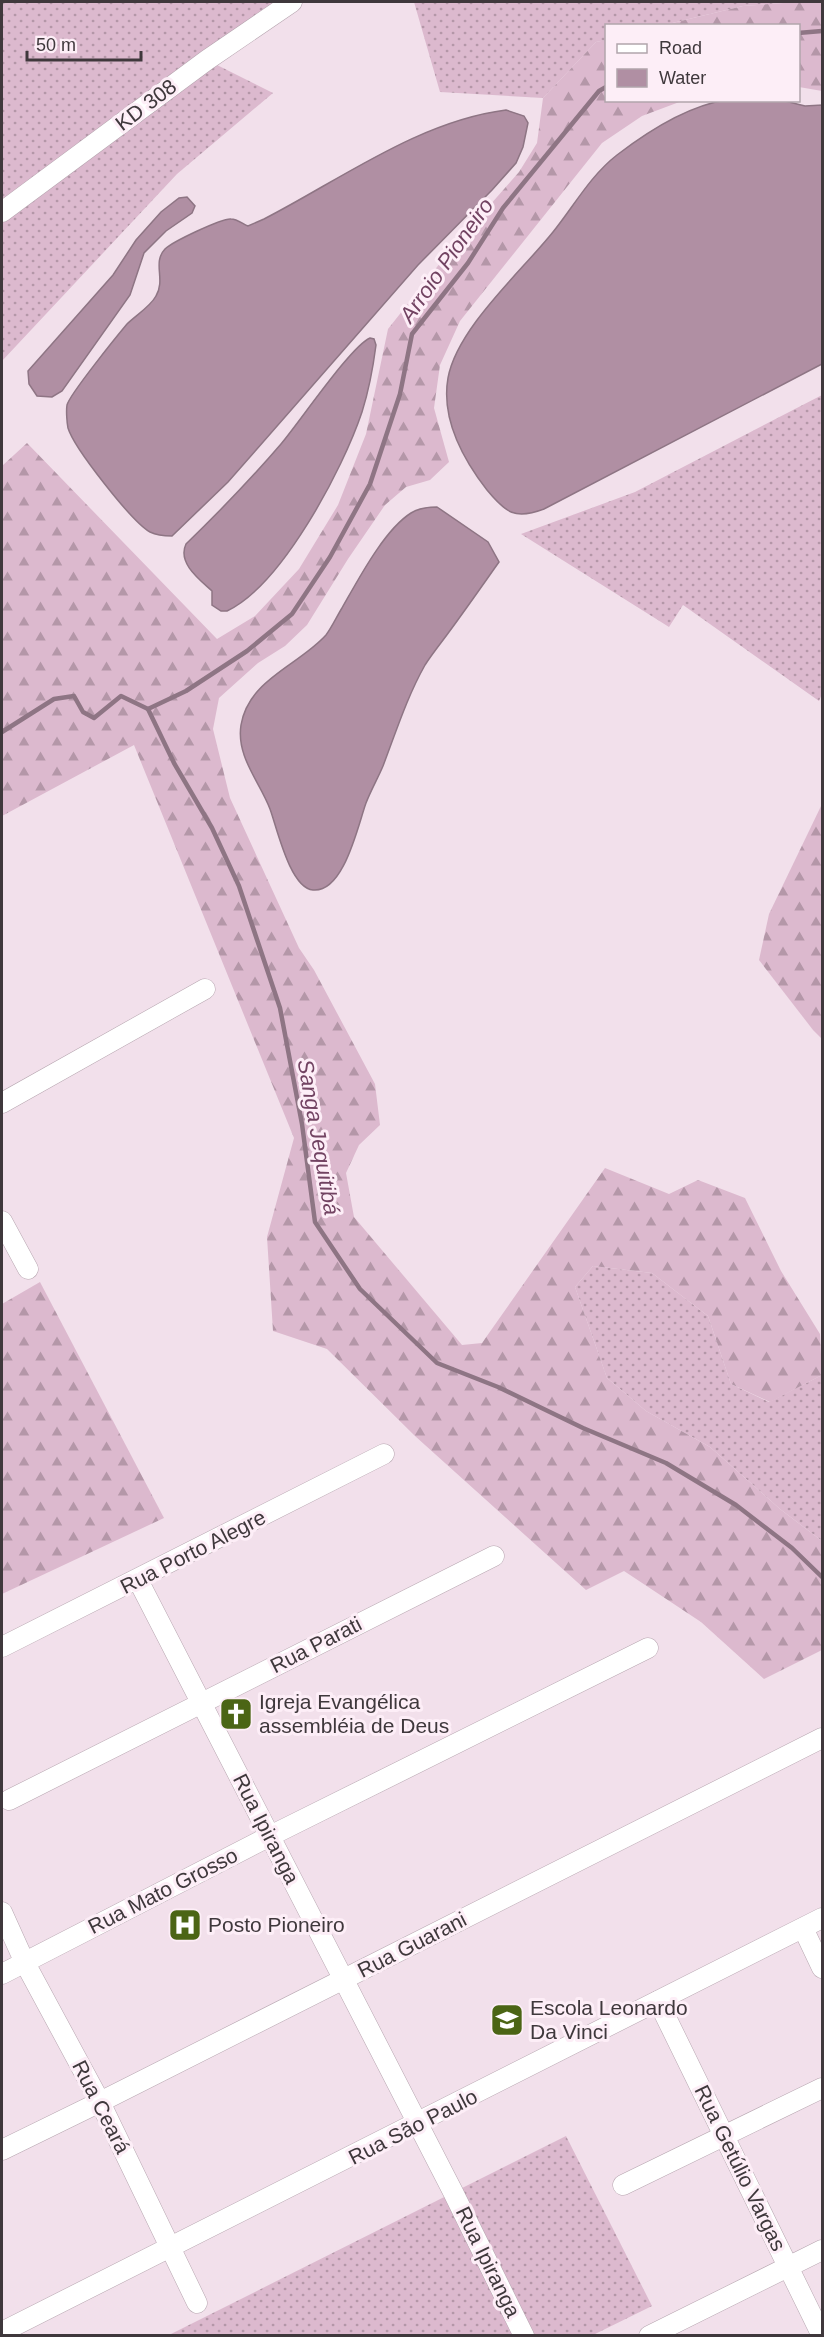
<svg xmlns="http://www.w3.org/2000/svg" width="824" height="2337" viewBox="0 0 824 2337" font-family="Helvetica,sans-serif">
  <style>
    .grass { fill: url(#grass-dots) }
    .forest { fill: url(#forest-firs) }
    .water { fill: #b08fa3; stroke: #8e7584; stroke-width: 1.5 }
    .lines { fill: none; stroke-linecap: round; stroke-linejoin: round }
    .stream { stroke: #8e7584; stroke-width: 4.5 }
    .minor-casing { stroke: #b7a6b0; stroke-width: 21 }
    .minor { stroke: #fff; stroke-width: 20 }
    .labels { text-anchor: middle; stroke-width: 6; stroke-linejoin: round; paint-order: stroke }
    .street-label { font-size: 21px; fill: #3f383c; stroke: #fdeef7 }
    .poi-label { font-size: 21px; fill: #3f383c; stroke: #fdeef7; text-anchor: start }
    .water-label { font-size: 22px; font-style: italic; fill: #724362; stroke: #fdeef7 }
  </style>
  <defs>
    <pattern id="grass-dots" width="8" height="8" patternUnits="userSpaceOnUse" patternTransform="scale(1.5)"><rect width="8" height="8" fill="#dcb9ce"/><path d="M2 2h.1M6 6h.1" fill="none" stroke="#b497a8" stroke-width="1.8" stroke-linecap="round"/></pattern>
    <pattern id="forest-firs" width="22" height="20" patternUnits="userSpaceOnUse" patternTransform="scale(1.5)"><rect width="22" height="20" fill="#dcb9ce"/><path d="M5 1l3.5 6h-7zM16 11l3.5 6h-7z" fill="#b497a8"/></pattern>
  </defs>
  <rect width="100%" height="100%" fill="#f2e0eb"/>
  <g class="grass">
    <polygon points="2,2 292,2 207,60 273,93 177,174 2,361"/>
    <polygon points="414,2 797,2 743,6 664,25 606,26 606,40 596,42 543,98 440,92"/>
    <polygon points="822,395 822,694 819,701 683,605 669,627 521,534 635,492"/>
    <polygon points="593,1266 652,1273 708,1316 731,1384 769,1402 822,1375 822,1541 780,1509 710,1447 646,1411 607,1378 575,1287"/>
    <polygon points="566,2136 652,2306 593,2335 167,2336"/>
  </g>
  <g class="forest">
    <polygon points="797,2 822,2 822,91 799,87 798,26 664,25 743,6"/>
    <polygon points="606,40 606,100 682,101 642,116 602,143 460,321 440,365 434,408 449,462 430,480 406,487 385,505 348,559 307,625 285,646 258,663 219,698 213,729 230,798 299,948 314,970 375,1084 380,1125 359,1145 346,1173 354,1217 462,1345 482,1343 605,1168 669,1194 698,1180 745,1198 781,1271 820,1334 822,1375 770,1402 731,1384 708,1316 652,1273 593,1266 575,1287 607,1378 646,1411 710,1447 780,1509 822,1541 822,1650 764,1679 701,1622 624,1571 586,1590 415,1436 327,1349 273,1331 267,1237 294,1138 134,745 2,816 2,466 27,443 217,639 255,616 299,569 338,505 366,434 388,329 452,248 519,172 537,143 543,98 596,42"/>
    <polygon points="822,804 822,1039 813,1030 759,960 769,914"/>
    <polygon points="40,1282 164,1518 2,1594 2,1304"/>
  </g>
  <g class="water">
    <path d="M726 100H781L805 106 822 105V364L544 509C515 520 506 513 487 490 463 459 441 418 448 378 457 328 522 271 553 232 574 206 590 176 617 155 647 132 687 106 726 100Z"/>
    <path d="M506 110 524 116 528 123 523 147 516 163 492 190 418 265 228 482 172 536C165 536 156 535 150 532 132 522 74 448 68 428 67 423 66 411 67 405 70 394 117 336 127 324 136 315 150 307 156 296 166 279 152 263 165 249 172 242 222 218 231 219 237 219 243 224 248 226L264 219C340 180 419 121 506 110Z"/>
    <polygon points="187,197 195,206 192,213 166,231 144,253 130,295 62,391 52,397 37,396 29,384 28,371 113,275 136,240 161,212 179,198"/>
    <path d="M370 338 374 339 376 345C373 368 369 390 362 412 343 469 282 585 227 611H221L212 605V591C200 580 177 563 186 544 219 512 251 479 281 444 299 423 351 346 370 338Z"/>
    <path d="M437 507 488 542 499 562C482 586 466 609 449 632 441 643 432 654 425 665 407 697 396 732 383 766 378 778 371 790 366 803 358 825 344 893 313 890 290 888 277 828 270 809 260 782 236 757 241 725 249 679 298 666 326 635 332 627 337 616 342 608 358 580 384 530 411 513 419 508 428 507 437 507Z"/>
  </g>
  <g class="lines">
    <g class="stream">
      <polyline points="798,33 822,31"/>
      <polyline points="148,709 174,763 212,828 239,886 280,1008 302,1124 315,1222 360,1289 437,1363 498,1387 583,1428 666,1463 736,1505 792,1548 822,1577"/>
      <polyline points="2,732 54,699 74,696 83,712 94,718 121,696 148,709 186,691 247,651 292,614 330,557 370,484 400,394 412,334 468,263 503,208 599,91 606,87"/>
    </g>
    <g class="minor-casing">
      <g id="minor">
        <polyline points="2,212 207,60 292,2"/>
        <polyline points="2,1103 205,989"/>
        <polyline points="2,1221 28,1269"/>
        <polyline points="138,1580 453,2192 524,2336"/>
        <polyline points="2,1647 384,1454"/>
        <polyline points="9,1800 494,1556"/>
        <polyline points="2,1912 25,1963 100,2102 197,2303"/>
        <polyline points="803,1928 822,1968"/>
        <polyline points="2,1974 270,1836 648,1648"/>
        <polyline points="658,2001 822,2336"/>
        <polyline points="2,2150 100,2102 822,1738"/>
        <polyline points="623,2185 822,2088"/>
        <polyline points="2,2332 822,1918"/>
        <polyline points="649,2336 822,2250"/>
      </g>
    </g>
    <use href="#minor" class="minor"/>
  </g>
  <defs>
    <g id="church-square" transform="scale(1.725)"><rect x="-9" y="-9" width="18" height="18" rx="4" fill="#4b6515" stroke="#fdeef7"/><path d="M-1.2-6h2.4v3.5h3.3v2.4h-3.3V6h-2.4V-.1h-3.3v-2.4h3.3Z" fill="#fff"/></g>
    <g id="hospital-square" transform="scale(1.725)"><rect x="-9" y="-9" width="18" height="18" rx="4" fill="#4b6515" stroke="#fdeef7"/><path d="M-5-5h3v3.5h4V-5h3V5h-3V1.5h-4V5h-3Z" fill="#fff"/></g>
    <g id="school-square" transform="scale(1.725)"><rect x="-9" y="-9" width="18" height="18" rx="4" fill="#4b6515" stroke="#fdeef7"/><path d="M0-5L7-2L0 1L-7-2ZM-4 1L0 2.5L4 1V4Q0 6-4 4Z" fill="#fff"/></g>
  </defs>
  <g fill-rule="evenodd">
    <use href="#church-square" x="236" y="1714"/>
    <use href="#hospital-square" x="185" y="1925"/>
    <use href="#school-square" x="507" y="2020"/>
  </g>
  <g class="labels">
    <g class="street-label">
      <text transform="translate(146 105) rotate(-37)" y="7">KD 308</text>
      <text transform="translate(193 1552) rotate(-27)" y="7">Rua Porto Alegre</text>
      <text transform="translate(316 1645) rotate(-27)" y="7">Rua Parati</text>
      <text transform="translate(266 1829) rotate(63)" y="7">Rua Ipiranga</text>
      <text transform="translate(163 1891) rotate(-27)" y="7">Rua Mato Grosso</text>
      <text transform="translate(412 1945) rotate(-27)" y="7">Rua Guarani</text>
      <text transform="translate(101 2107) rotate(63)" y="7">Rua Ceará</text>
      <text transform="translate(413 2127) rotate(-27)" y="7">Rua São Paulo</text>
      <text transform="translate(740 2168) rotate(64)" y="7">Rua Getúlio Vargas</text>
      <text transform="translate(488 2262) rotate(64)" y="7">Rua Ipiranga</text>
    </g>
    <g class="poi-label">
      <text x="259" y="1709">Igreja Evangélica<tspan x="259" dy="24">assembléia de Deus</tspan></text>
      <text x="208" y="1932">Posto Pioneiro</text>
      <text x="530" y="2015">Escola Leonardo<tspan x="530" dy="24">Da Vinci</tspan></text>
    </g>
    <g class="water-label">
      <text transform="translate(446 260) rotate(-55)" y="8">Arroio Pioneiro</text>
      <text transform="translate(319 1137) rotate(80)" y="8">Sanga Jequitibá</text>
    </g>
  </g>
  <rect width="824" height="2337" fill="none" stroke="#3f383c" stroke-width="6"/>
  <rect x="605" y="24" width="195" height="78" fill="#fdeef7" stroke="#b1a5ac" stroke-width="1.5"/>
  <rect x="617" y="44" width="30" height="9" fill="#ffffff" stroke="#b1a5ac" stroke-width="1.5"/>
  <text x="659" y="54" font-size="18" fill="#3f383c">Road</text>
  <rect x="617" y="69" width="30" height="18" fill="#b08fa3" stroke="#b1a5ac" stroke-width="1.5"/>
  <text x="659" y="84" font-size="18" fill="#3f383c">Water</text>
  <path d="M27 51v9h114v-9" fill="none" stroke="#3f383c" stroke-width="3"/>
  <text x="36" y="51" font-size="18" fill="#3f383c" stroke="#fdeef7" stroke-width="4.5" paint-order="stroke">50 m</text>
</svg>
